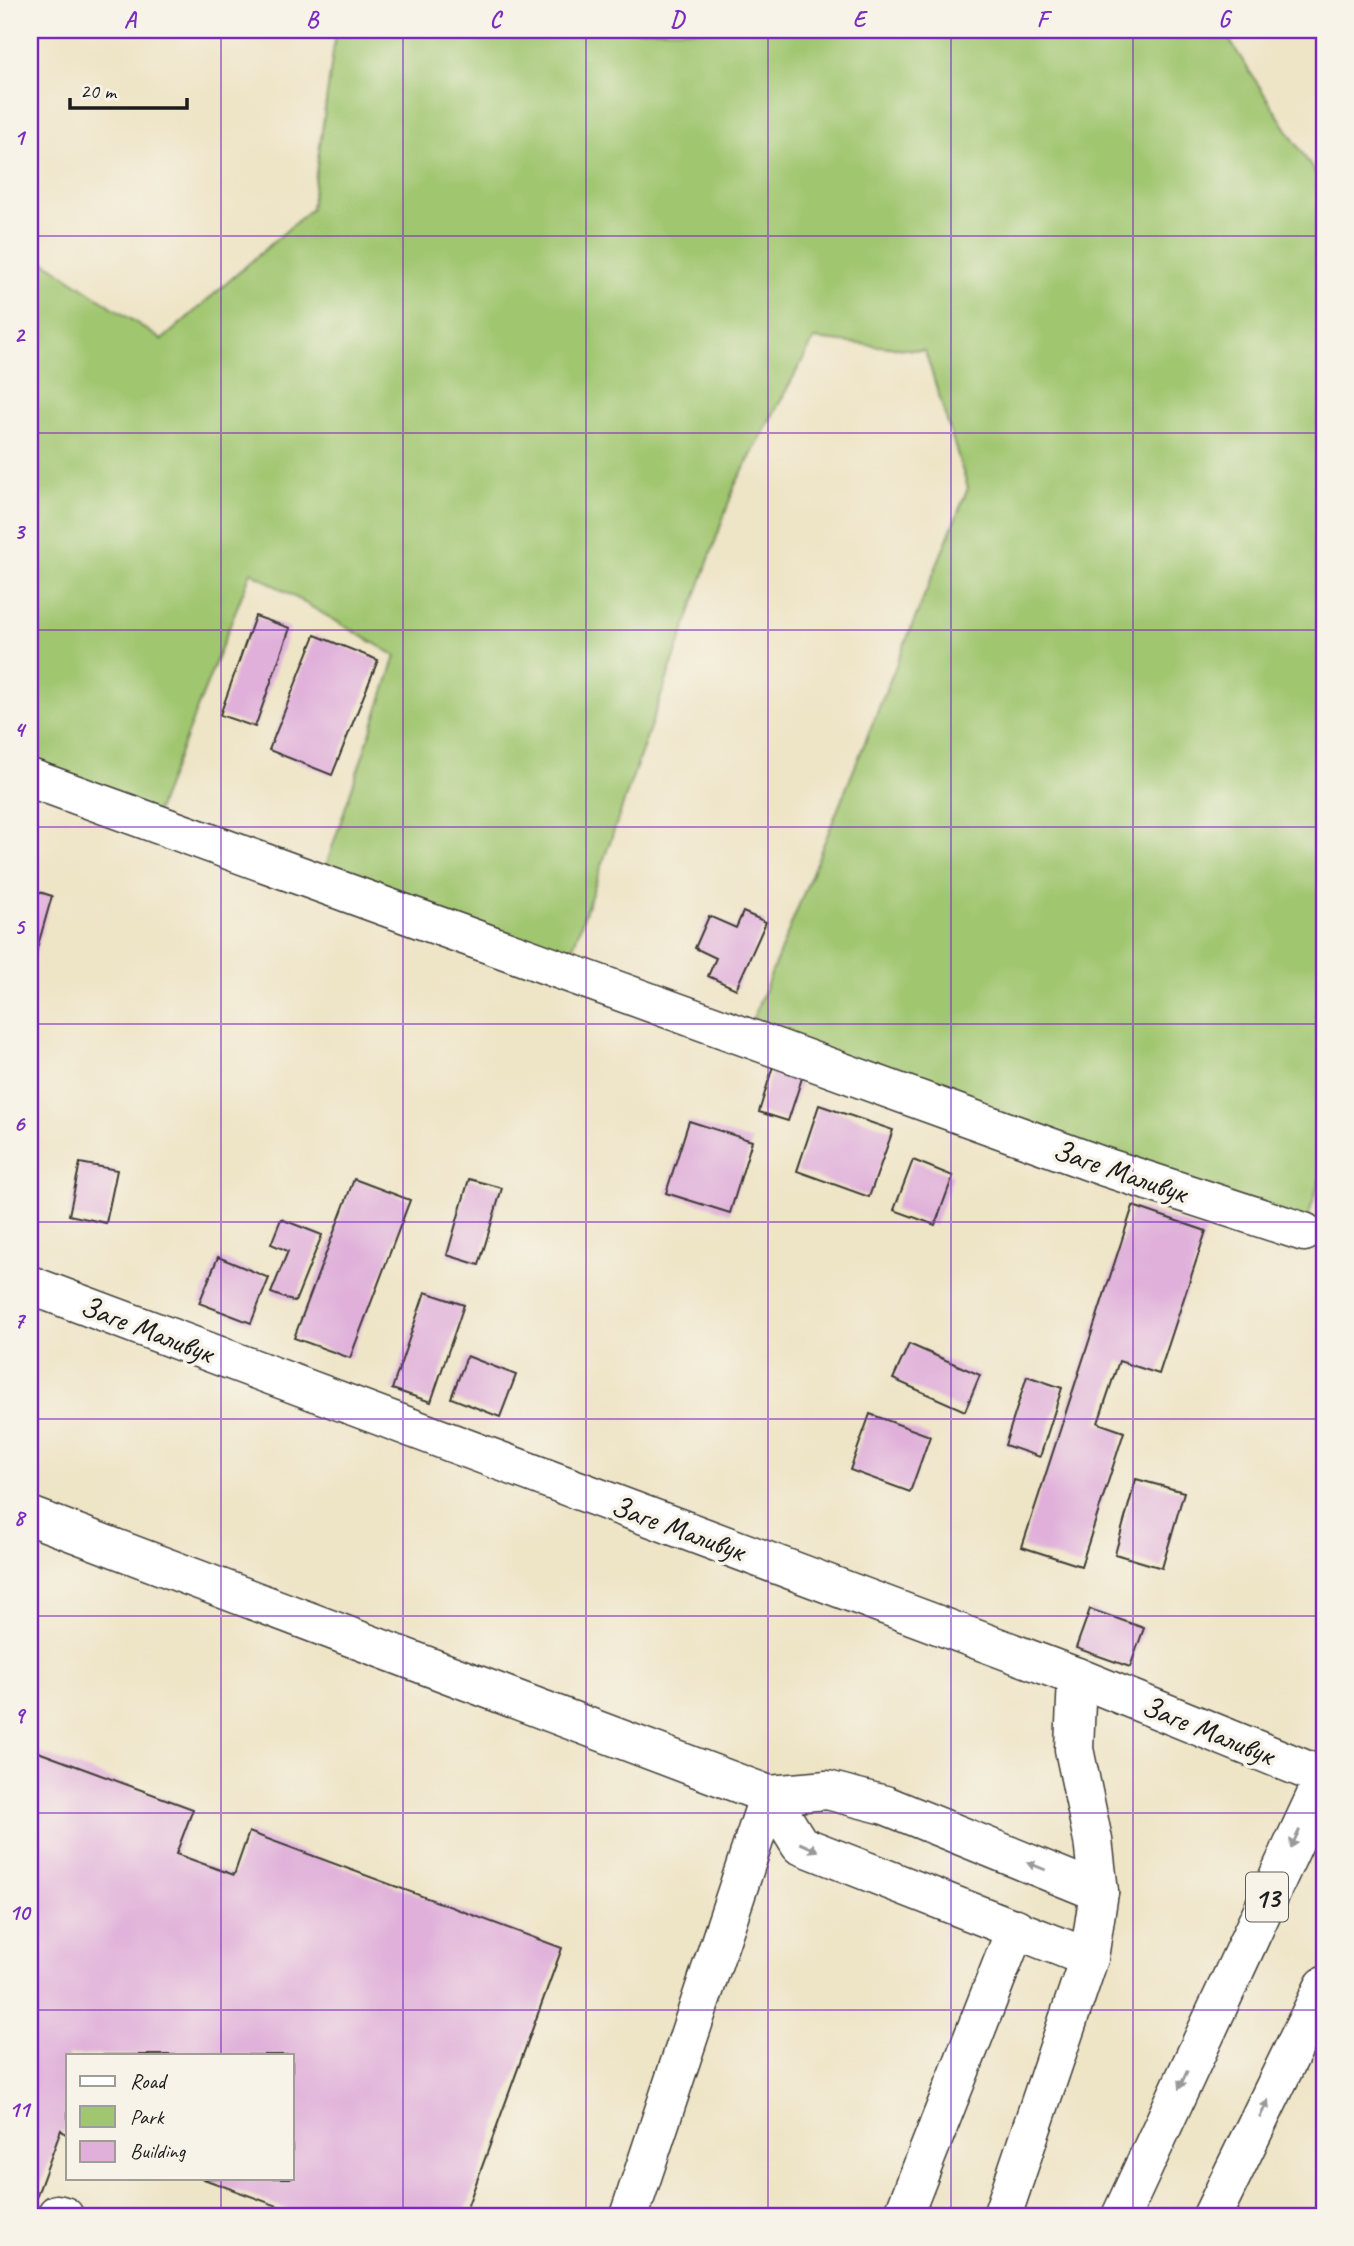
<svg xmlns="http://www.w3.org/2000/svg" width="1354" height="2246" viewBox="0 0 1354 2246" font-family="Caveat,sans-serif">
  <style>
    .green { fill: #a0c670; stroke: #5e7146; stroke-width: 2 }
    .building { fill: #e0b0da }
    .lines { fill: none; stroke-linecap: round; stroke-linejoin: round }
    .minor-casing { stroke: #3c3a36; stroke-width: 41 }
    .highway-casing { stroke: #3c3a36; stroke-width: 41 }
    .minor { stroke: #fff; stroke-width: 38 }
    .highway { stroke: #fff; stroke-width: 38 }
    .oneway { fill: #999 }
    .grid { fill: none; stroke: #7b2cbf; stroke-width: 2; stroke-opacity: 0.55 }
    .labels { text-anchor: middle; stroke-width: 7; stroke-linejoin: round; paint-order: stroke }
    .shield { fill: #f7f3e8; stroke: #5e5c59; stroke-width: 2 }
    .shield-label { font-size: 28px; font-weight: bold; fill: #1c1c1c }
    .street-label { font-size: 30px; fill: #1c1c1c; stroke: #f7f3e8 }
    .neatline { fill: none; stroke: #7b2cbf; stroke-width: 2.5 }
    .grid-label { font-size: 23px; text-anchor: middle; font-weight: bold; fill: #7b2cbf }
  </style>
  <rect width="100%" height="100%" fill="#f7f3e8"/>
  <filter id="ink" filterUnits="userSpaceOnUse"><feTurbulence type="fractalNoise" baseFrequency=".0143" numOctaves="2"/><feDisplacementMap in="SourceGraphic" scale="14" xChannelSelector="R" yChannelSelector="G"/><feConvolveMatrix kernelMatrix="1 2 1 2 8 2 1 2 1" color-interpolation-filters="sRGB"/></filter>
  <filter id="wash" filterUnits="userSpaceOnUse"><feTurbulence type="fractalNoise" baseFrequency=".00686" numOctaves="4" result="noise"/><feDisplacementMap in="SourceGraphic" scale="28" xChannelSelector="R" yChannelSelector="G"/><feGaussianBlur stdDeviation="1.57" result="paint"/><feColorMatrix in="noise" values="0 0 0 0 0 0 0 0 0 0 0 0 0 0 0 0 0 1.4 0 .05"/><feComposite in="paint" operator="in"/></filter>
  <g filter="url(#wash)">
    <rect width="100%" height="100%" fill="#eee4c6"/>
    <polygon class="green" points="336,30 1223,30 1324,187 1324,1165 1305,1228 745,1038 968,488 925,351 814,339 735,485 564,973 320,884 396,656 251,572 152,823 30,780 30,252 162,340 311,209"/>
    <g id="blocks">
      <g class="building">
        <polygon points="255,616 290,628 255,727 220,715"/>
        <polygon points="315,635 378,660 332,775 269,750"/>
        <polygon points="30,889 52,896 34,959 30,957"/>
        <polygon points="743,912 766,922 736,989 708,976 716,958 695,948 709,916 736,928"/>
        <polygon points="773,1066 803,1075 788,1121 759,1112"/>
        <polygon points="819,1105 893,1130 869,1197 797,1171"/>
        <polygon points="689,1121 752,1141 730,1213 666,1193"/>
        <polygon points="913,1160 953,1176 935,1225 894,1210"/>
        <polygon points="80,1163 117,1170 106,1223 69,1215"/>
        <polygon points="354,1179 410,1200 350,1358 294,1338"/>
        <polygon points="469,1179 502,1188 479,1265 447,1255"/>
        <polygon points="1133,1206 1206,1231 1159,1374 1119,1361 1098,1423 1124,1432 1081,1566 1022,1547"/>
        <polygon points="281,1219 322,1235 295,1302 271,1293 288,1251 271,1244"/>
        <polygon points="218,1257 269,1278 251,1323 199,1303"/>
        <polygon points="425,1292 464,1305 431,1402 392,1389"/>
        <polygon points="909,1344 980,1375 965,1411 893,1379"/>
        <polygon points="467,1356 516,1375 500,1417 451,1398"/>
        <polygon points="1027,1376 1062,1388 1040,1457 1005,1445"/>
        <polygon points="870,1414 930,1436 910,1492 850,1470"/>
        <polygon points="1136,1479 1184,1492 1162,1568 1115,1554"/>
        <polygon points="1090,1609 1144,1628 1130,1667 1076,1648"/>
        <polygon points="30,1749 193,1809 176,1854 234,1875 249,1832 562,1948 464,2216 305,2216 201,2178 292,2178 292,2055 68,2055 68,2136 61,2130 30,2214"/>
      </g>
    </g>
  </g>
  <g filter="url(#ink)">
    <use href="#blocks" fill-opacity="0" stroke="#3c3a36" stroke-width="2"/>
    <g class="lines">
      <g class="minor-casing">
        <g id="minor">
          <polyline points="30,778 1105,1167 1304,1232"/>
          <polyline points="30,1285 1077,1677 1324,1777"/>
          <polyline points="30,1516 769,1795 827,1790 885,1805 1099,1892"/>
          <polyline points="769,1795 800,1845 1089,1958"/>
          <polyline points="57,2214 64,2216"/>
          <polyline points="629,2216 769,1795"/>
          <polyline points="903,2216 1016,1928"/>
          <polyline points="1002,2216 1089,1958 1099,1892 1093,1840 1074,1749 1077,1677"/>
        </g>
      </g>
      <g class="highway-casing">
        <g id="highway">
          <polyline points="1121,2216 1324,1778"/>
          <polyline points="1212,2216 1324,1986"/>
        </g>
      </g>
      <use href="#minor" class="minor"/>
      <use href="#highway" class="highway"/>
    </g>
    <defs><path id="oneway-solid" d="M-6-.8H1V-3.2L6.5 0L1 3.2V.8H-6Z" transform="scale(1.75)"/></defs>
    <g class="oneway">
      <use href="#oneway-solid" transform="translate(1295 1839) rotate(116)"/>
      <use href="#oneway-solid" transform="translate(809 1847) rotate(24)"/>
      <use href="#oneway-solid" transform="translate(1036 1866) rotate(-158)"/>
      <use href="#oneway-solid" transform="translate(1183 2080) rotate(115)"/>
      <use href="#oneway-solid" transform="translate(1264 2109) rotate(-64)"/>
    </g>
  </g>
  <path class="grid" d="M221 30V2055M403 30V2216M586 30V2216M768 30V2216M951 30V2216M1133 30V2216M30 236H1324M30 433H1324M30 630H1324M30 827H1324M30 1024H1324M30 1222H1324M30 1419H1324M30 1616H1324M30 1813H1324M30 2010H1324M221 2178V2216"/>
  <g class="labels">
    <rect class="shield" x="1246" y="1872.5" width="42" height="49" rx="5"/>
    <g class="shield-label">
      <text x="1267" y="1907">13</text>
    </g>
    <g class="street-label">
      <text transform="translate(1120 1171) rotate(19)" y="10">Заге Маливук</text>
      <text transform="translate(147 1329) rotate(21)" y="10">Заге Маливук</text>
      <text transform="translate(678 1528) rotate(20)" y="10">Заге Маливук</text>
      <text transform="translate(1208 1730) rotate(22)" y="10">Заге Маливук</text>
    </g>
  </g>
  <rect width="1354" height="2246" fill="none" stroke="#f7f3e8" stroke-width="77"/>
  <rect x="66" y="2054" width="228" height="126" fill="#f7f3e8" stroke="#9f9d96" stroke-width="2"/>
  <rect x="80" y="2076" width="35" height="10" fill="#ffffff" stroke="#9f9d96" stroke-width="2"/>
  <text x="130" y="2088" font-size="21" fill="#1c1c1c">Road</text>
  <rect x="80" y="2106" width="35" height="21" fill="#a0c670" stroke="#9f9d96" stroke-width="2"/>
  <text x="130" y="2124" font-size="21" fill="#1c1c1c">Park</text>
  <rect x="80" y="2141" width="35" height="21" fill="#e0b0da" stroke="#9f9d96" stroke-width="2"/>
  <text x="130" y="2158" font-size="21" fill="#1c1c1c">Building</text>
  <path d="M70 98v10h117v-10" fill="none" stroke="#1c1c1c" stroke-width="3.5"/>
  <text x="80" y="98" font-size="21" fill="#1c1c1c" stroke="#f7f3e8" stroke-width="5" paint-order="stroke">20 m</text>
  <rect x="38" y="38" width="1278" height="2170" class="neatline"/>
  <g class="grid-label">
    <text x="130" y="27">A</text>
    <text x="312" y="27">B</text>
    <text x="495" y="27">C</text>
    <text x="677" y="27">D</text>
    <text x="859" y="27">E</text>
    <text x="1042" y="27">F</text>
    <text x="1224" y="27">G</text>
    <text x="19" y="145">1</text>
    <text x="19" y="342">2</text>
    <text x="19" y="539">3</text>
    <text x="19" y="737">4</text>
    <text x="19" y="934">5</text>
    <text x="19" y="1131">6</text>
    <text x="19" y="1328">7</text>
    <text x="19" y="1525">8</text>
    <text x="19" y="1723">9</text>
    <text x="19" y="1920">10</text>
    <text x="19" y="2117">11</text>
  </g>
</svg>
